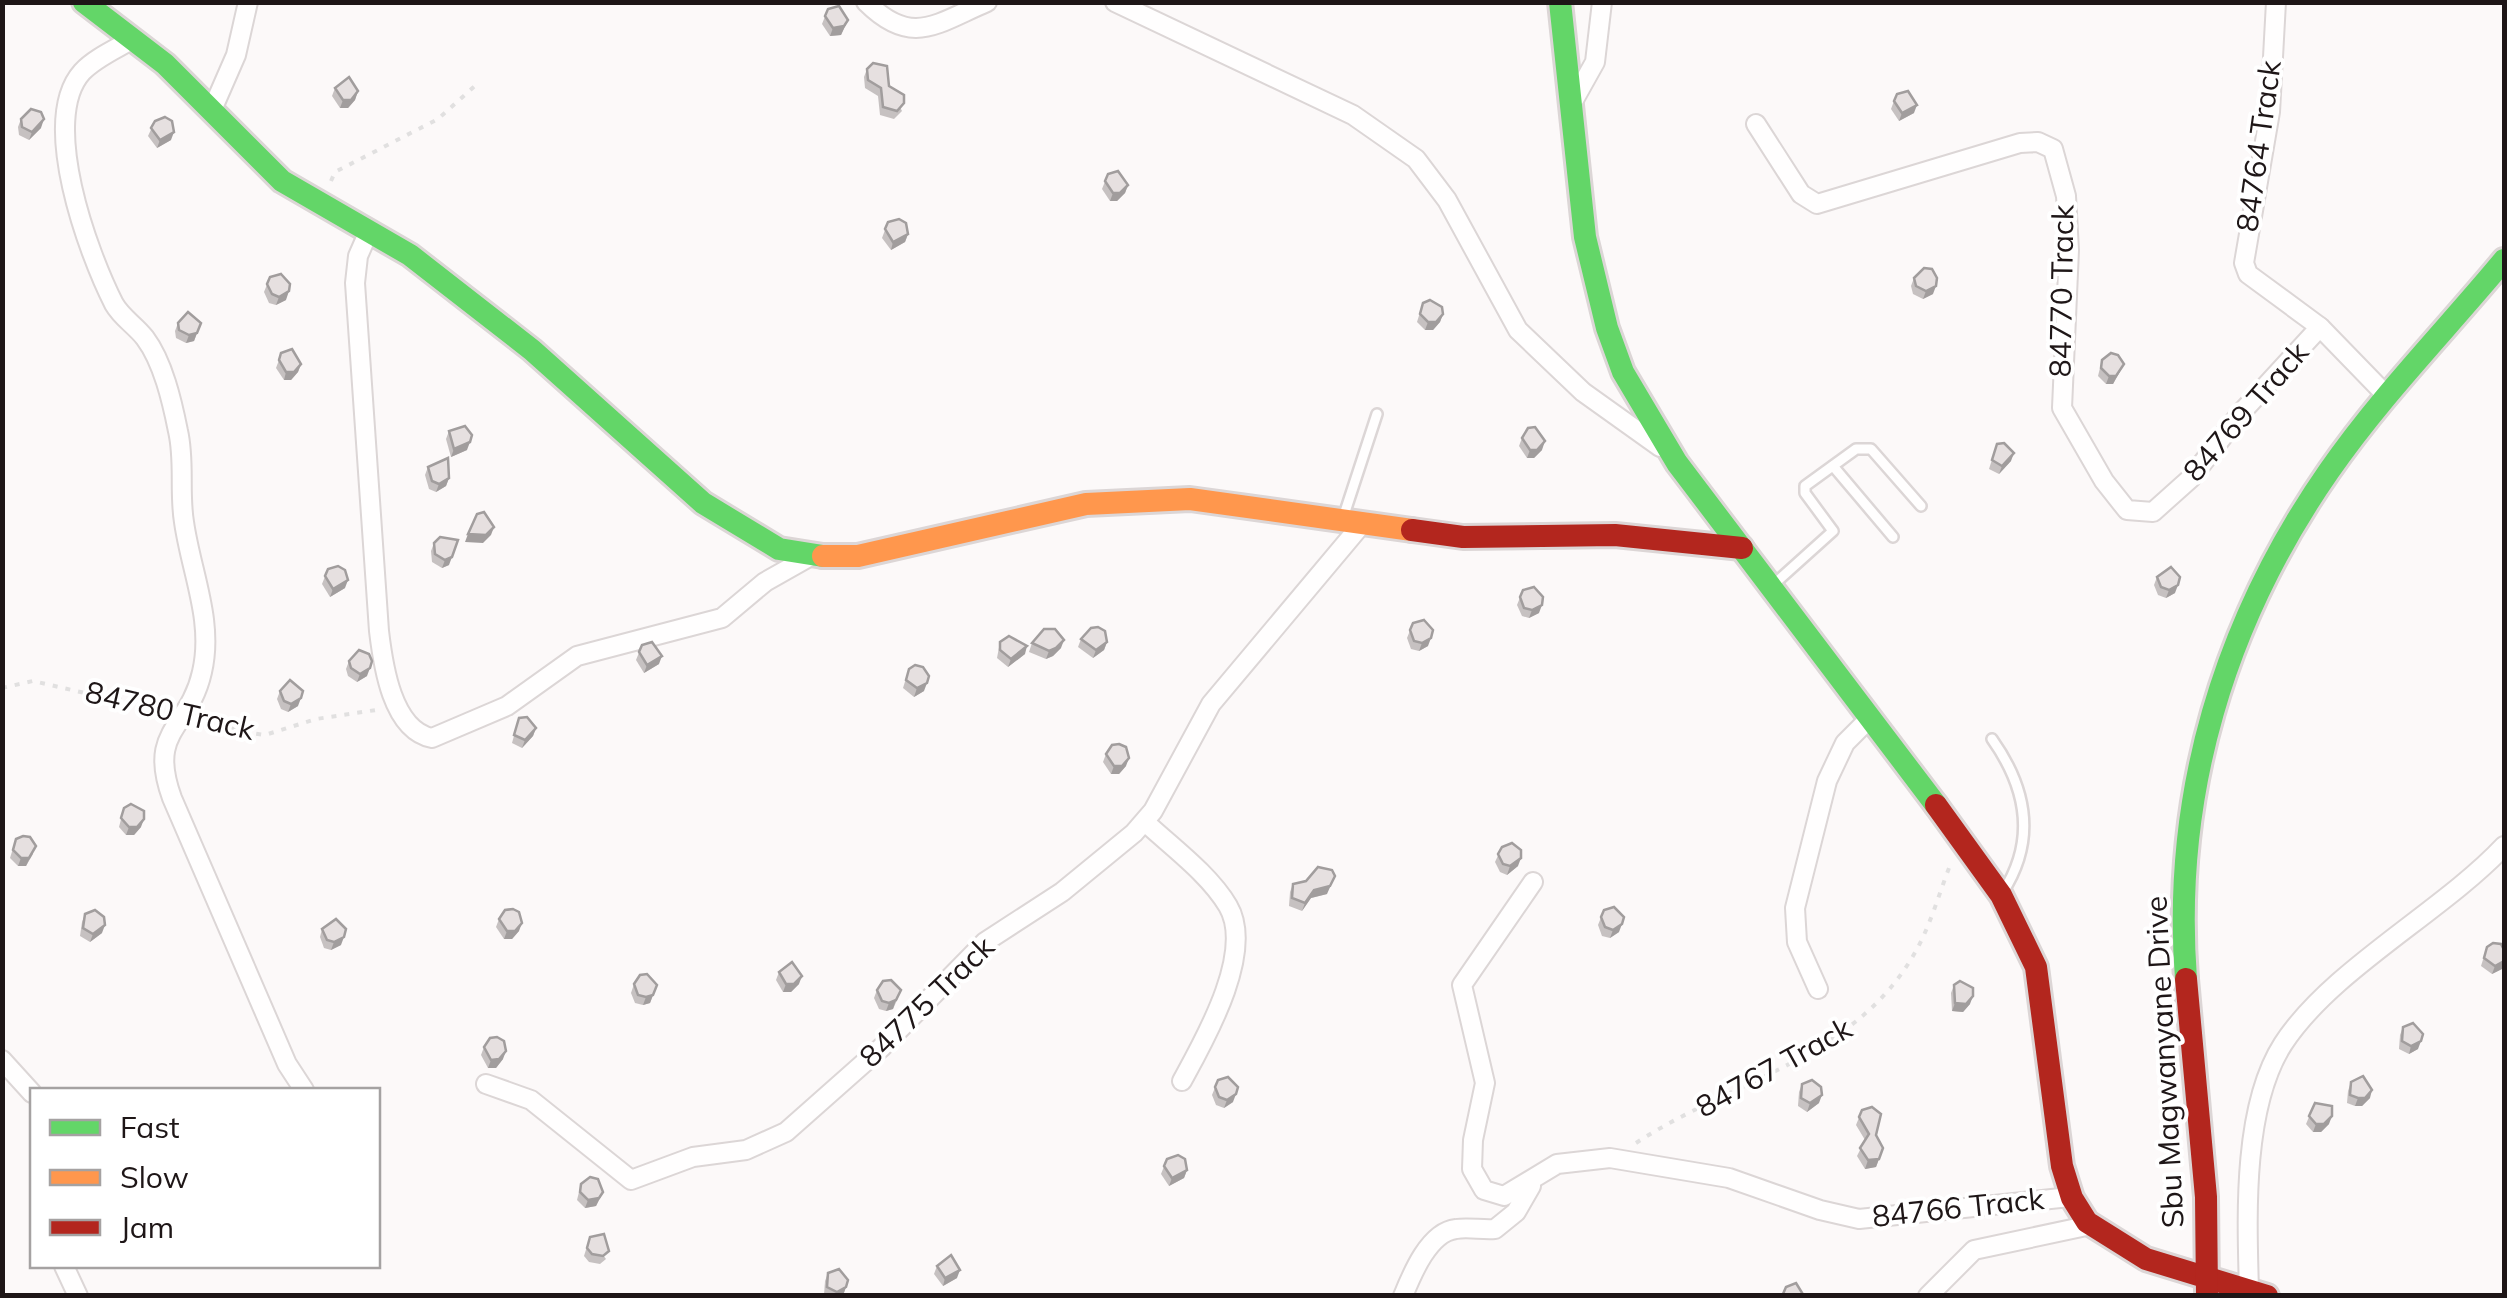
<svg xmlns="http://www.w3.org/2000/svg" width="2507" height="1298" viewBox="0 0 2507 1298" font-family="Mulish,sans-serif">
  <style>
    .lines { fill: none; stroke-linecap: round; stroke-linejoin: round }
    .lane-casing { stroke: #dcd6d6; stroke-width: 14 }
    .street-casing { stroke: #dcd6d6; stroke-width: 22 }
    .fast-casing { stroke: #dcd6d6; stroke-width: 28 }
    .slow-casing { stroke: #dcd6d6; stroke-width: 28 }
    .jam-casing { stroke: #dcd6d6; stroke-width: 28 }
    .path { stroke: #e1e0e0; stroke-width: 4; stroke-dasharray: 5 8; stroke-linecap: butt }
    .lane { stroke: #fffefe; stroke-width: 9 }
    .street { stroke: #fffefe; stroke-width: 18 }
    .fast { stroke: #63d668; stroke-width: 22 }
    .slow { stroke: #ff974d; stroke-width: 22 }
    .jam { stroke: #b3261e; stroke-width: 22 }
    .wall { fill: #c6c1c1 }
    .shaded-wall { fill: #a19d9d }
    .building { fill: #e6e0e0; stroke: #a19d9d; stroke-width: 2.5 }
    .labels { text-anchor: middle; stroke-width: 8; stroke-linejoin: round; paint-order: stroke }
    .street-label { font-size: 30px; fill: #1e1617; stroke: #fff }
  </style>
  <rect width="100%" height="100%" fill="#fcf9f9"/>
  <g class="lines">
    <g class="lane-casing">
      <g id="lane">
        <polyline points="1833,466 1893,537"/>
        <polyline points="1343,518 1377,414"/>
        <polyline points="1773,585 1833,531 1805,493 1805,486 1856,449 1871,449 1921,506"/>
        <path d="M1992 739C2026 787 2037 839 2003 892"/>
      </g>
    </g>
    <g class="street-casing">
      <g id="street">
        <path d="M866 2C912 48 937 23 987 2"/>
        <polyline points="1115,2 1353,115 1416,159 1447,200 1518,330 1583,392 1660,447"/>
        <polyline points="2276,2 2270,112 2244,263 2248,274 2320,327"/>
        <path d="M133 39C116 49 95 58 82 72 39 120 88 253 114 304 122 318 135 325 145 338 163 362 172 401 178 431 185 461 179 492 184 522 191 572 214 621 202 672 189 730 147 729 172 798L287 1064 304 1090"/>
        <polyline points="1571,105 1595,62 1602,2"/>
        <polyline points="212,110 236,55 248,2"/>
        <polyline points="1756,124 1801,194 1817,204 2020,143 2038,142 2053,149 2066,196 2069,250 2062,408 2104,481 2127,510 2153,512 2191,478 2240,414 2320,327 2387,396"/>
        <path d="M369 231 358 256 355 283 379 631C383 665 392 730 432 738L507 706 577 656 722 618 765 582 811 556"/>
        <path d="M1145 822C1172 847 1209 874 1228 906 1255 952 1205 1039 1182 1081"/>
        <polyline points="1533,882 1462,985 1485,1083 1473,1140 1472,1169 1484,1190 1504,1196 1557,1164 1610,1158 1729,1178 1820,1210 1859,1219 2070,1197"/>
        <polyline points="1818,989 1797,942 1795,908 1827,781 1845,743 1870,718"/>
        <polyline points="2,1060 32,1093"/>
        <polyline points="486,1084 531,1100 631,1180 693,1157 746,1150 786,1132 882,1047 985,942 1062,892 1134,833 1153,811 1211,704 1362,524"/>
        <polyline points="64,1266 78,1296"/>
        <path d="M2249 1291C2247 1218 2242 1108 2283 1044 2331 970 2442 912 2504 846"/>
        <path d="M1403 1296C1412 1274 1429 1232 1456 1229 1468 1227 1482 1230 1495 1229L1516 1212 1531 1186"/>
        <polyline points="1928,1296 1974,1250 2091,1225"/>
      </g>
    </g>
    <g class="fast-casing">
      <g id="fast">
        <polyline points="84,2 165,64 282,181 410,255 532,350 703,503 779,549 823,556"/>
        <polyline points="1560,2 1585,237 1607,328 1623,372 1677,463 1936,805"/>
        <path d="M2186 979C2172 795 2224 622 2329 471 2381 396 2446 330 2504 260"/>
      </g>
    </g>
    <g class="slow-casing">
      <polyline id="slow" points="823,556 858,556 1086,504 1190,499 1412,530"/>
    </g>
    <g class="jam-casing">
      <g id="jam">
        <polyline points="1412,530 1463,537 1615,535 1742,548"/>
        <polyline points="1936,805 2001,895 2036,967 2062,1166 2072,1198 2087,1222 2146,1259 2267,1296"/>
        <polyline points="2186,979 2206,1197 2207,1294"/>
      </g>
    </g>
    <g class="path">
      <polyline points="331,181 335,172 438,119 477,84"/>
      <polyline points="2,688 33,681 102,697 165,704"/>
      <polyline points="207,718 238,731 265,735 316,719 376,710"/>
      <path d="M1636 1143C1730 1081 1852 1060 1913 956 1930 928 1939 893 1951 863"/>
    </g>
    <use href="#lane" class="lane"/>
    <use href="#street" class="street"/>
    <use href="#fast" class="fast"/>
    <use href="#slow" class="slow"/>
    <use href="#jam" class="jam"/>
  </g>
  <g class="wall">
    <polygon points="828,9 848,20 841,35 830,36 822,24"/>
    <polygon points="867,69 889,86 902,111 894,119 880,115 878,96 865,88 864,77"/>
    <polygon points="335,88 358,91 355,100 348,108 340,108 332,96"/>
    <polygon points="1894,101 1914,113 1899,121 1891,109"/>
    <polygon points="21,119 41,128 29,140 19,135 18,127"/>
    <polygon points="155,121 171,140 157,148 148,136"/>
    <polygon points="1108,174 1128,185 1125,193 1117,201 1110,201 1102,189"/>
    <polygon points="888,222 908,234 905,242 891,250 882,238"/>
    <polygon points="270,277 286,300 276,305 269,303 264,292"/>
    <polygon points="1914,278 1933,294 1923,299 1913,294 1911,286"/>
    <polygon points="1423,303 1443,314 1440,322 1433,330 1425,330 1417,322"/>
    <polygon points="178,323 201,323 194,341 186,343 176,338 175,331"/>
    <polygon points="279,360 301,364 298,372 291,380 284,380 276,368"/>
    <polygon points="2102,360 2124,364 2113,384 2106,384 2098,376"/>
    <polygon points="449,431 467,450 451,457 446,439"/>
    <polygon points="1522,438 1542,450 1534,458 1527,458 1519,446"/>
    <polygon points="1997,444 2011,461 1999,474 1989,469"/>
    <polygon points="428,467 449,478 446,486 436,492 429,489 425,475"/>
    <polygon points="434,543 449,565 442,568 432,562 431,551"/>
    <polygon points="328,569 345,588 330,597 322,584"/>
    <polygon points="2157,577 2175,593 2166,598 2158,595 2154,585"/>
    <polygon points="1523,590 1539,613 1529,618 1522,616 1517,605"/>
    <polygon points="1413,623 1428,646 1419,651 1411,649 1407,638"/>
    <polygon points="1081,639 1107,642 1104,650 1093,658 1078,647"/>
    <polygon points="1000,642 1025,654 1008,667 997,658"/>
    <polygon points="1032,643 1061,648 1053,656 1046,659 1029,652"/>
    <polygon points="642,645 659,664 644,673 636,660"/>
    <polygon points="349,661 367,676 357,682 348,676 346,669"/>
    <polygon points="909,669 924,691 914,697 903,688"/>
    <polygon points="280,691 298,706 288,712 281,709 277,699"/>
    <polygon points="519,718 536,728 533,736 522,748 512,743"/>
    <polygon points="1106,754 1126,766 1119,774 1111,774 1103,762"/>
    <polygon points="124,808 141,827 134,835 126,835 119,827"/>
    <polygon points="16,839 33,854 26,866 18,866 10,858"/>
    <polygon points="1502,847 1518,866 1507,875 1500,872 1495,862"/>
    <polygon points="1293,884 1327,894 1311,898 1302,911 1289,906 1290,892"/>
    <polygon points="1604,910 1619,932 1610,938 1602,936 1598,925"/>
    <polygon points="85,914 102,933 90,942 80,936 82,922"/>
    <polygon points="499,919 519,931 512,939 504,939 496,927"/>
    <polygon points="322,929 341,945 331,950 324,948 320,937"/>
    <polygon points="2487,947 2504,950 2504,962 2502,969 2492,974 2481,966"/>
    <polygon points="779,972 799,984 791,992 783,992 776,980"/>
    <polygon points="634,984 657,985 650,1003 643,1005 635,1003 631,993"/>
    <polygon points="1954,985 1970,1004 1963,1012 1952,1011 1951,993"/>
    <polygon points="877,990 898,998 893,1009 886,1011 879,1009 874,998"/>
    <polygon points="2403,1027 2418,1049 2409,1054 2399,1049 2400,1035"/>
    <polygon points="484,1047 503,1059 496,1068 488,1068 481,1055"/>
    <polygon points="1218,1080 1233,1102 1224,1108 1216,1105 1212,1095"/>
    <polygon points="2351,1082 2370,1098 2362,1106 2355,1106 2347,1103 2348,1091"/>
    <polygon points="1802,1084 1819,1103 1807,1112 1798,1106 1799,1092"/>
    <polygon points="2315,1103 2329,1124 2321,1132 2313,1132 2306,1124"/>
    <polygon points="1862,1110 1883,1148 1876,1167 1865,1169 1857,1156 1865,1140 1856,1125"/>
    <polygon points="1167,1159 1187,1170 1184,1178 1169,1186 1161,1174"/>
    <polygon points="581,1184 603,1192 596,1206 585,1208 577,1200"/>
    <polygon points="590,1237 606,1259 600,1264 589,1262 584,1256"/>
    <polygon points="937,1266 957,1278 943,1286 934,1274"/>
    <polygon points="828,1273 846,1287 843,1296 824,1295 825,1281"/>
  </g>
  <g class="shaded-wall">
    <polygon points="848,20 841,35 830,36 833,28"/>
    <polygon points="358,91 355,100 348,108 340,108 343,100"/>
    <polygon points="1917,105 1914,113 1899,121 1902,113"/>
    <polygon points="44,119 41,128 29,140 32,132"/>
    <polygon points="174,132 171,140 157,148 160,140"/>
    <polygon points="1128,185 1125,193 1117,201 1110,201 1113,193"/>
    <polygon points="908,234 905,242 891,250 893,242"/>
    <polygon points="1936,286 1933,294 1923,299 1926,291"/>
    <polygon points="289,291 286,300 276,305 279,297"/>
    <polygon points="1443,314 1440,322 1433,330 1425,330 1428,322"/>
    <polygon points="197,333 194,341 186,343 189,335"/>
    <polygon points="301,364 298,372 291,380 284,380 286,372"/>
    <polygon points="2124,364 2113,384 2106,384 2109,376"/>
    <polygon points="1545,441 1542,450 1534,458 1527,458 1530,450"/>
    <polygon points="470,442 467,450 451,457 454,449"/>
    <polygon points="2014,453 2011,461 1999,474 2002,466"/>
    <polygon points="449,478 446,486 436,492 439,484"/>
    <polygon points="494,527 491,535 483,543 465,542 468,534"/>
    <polygon points="452,557 449,565 442,568 445,560"/>
    <polygon points="348,580 345,588 330,597 333,589"/>
    <polygon points="2178,585 2175,593 2166,598 2169,590"/>
    <polygon points="1542,605 1539,613 1529,618 1532,610"/>
    <polygon points="1431,638 1428,646 1419,651 1422,643"/>
    <polygon points="1064,640 1061,648 1053,656 1046,659 1049,651"/>
    <polygon points="1107,642 1104,650 1093,658 1096,650"/>
    <polygon points="1027,646 1025,654 1008,667 1011,659"/>
    <polygon points="662,656 659,664 644,673 647,665"/>
    <polygon points="370,668 367,676 357,682 360,674"/>
    <polygon points="927,683 924,691 914,697 917,688"/>
    <polygon points="301,698 298,706 288,712 291,704"/>
    <polygon points="536,728 533,736 522,748 525,740"/>
    <polygon points="1129,758 1126,766 1119,774 1111,774 1114,766"/>
    <polygon points="144,819 141,827 134,835 126,835 129,827"/>
    <polygon points="36,846 26,866 18,866 21,858"/>
    <polygon points="1521,858 1518,866 1507,875 1510,866"/>
    <polygon points="1335,876 1327,894 1311,898 1302,911 1305,903 1314,890"/>
    <polygon points="522,923 519,931 512,939 504,939 507,931"/>
    <polygon points="1622,924 1619,932 1610,938 1613,930"/>
    <polygon points="105,925 102,933 90,942 93,934"/>
    <polygon points="344,937 341,945 331,950 334,942"/>
    <polygon points="2504,961 2502,969 2492,974 2495,966"/>
    <polygon points="802,976 799,984 791,992 783,992 786,984"/>
    <polygon points="653,995 650,1003 643,1005 646,997"/>
    <polygon points="1973,996 1970,1004 1963,1012 1952,1011 1955,1003"/>
    <polygon points="896,1000 893,1009 886,1011 889,1003"/>
    <polygon points="2421,1041 2418,1049 2409,1054 2411,1046"/>
    <polygon points="506,1051 503,1059 496,1068 488,1068 491,1060"/>
    <polygon points="2372,1090 2370,1098 2362,1106 2355,1106 2358,1098"/>
    <polygon points="1236,1094 1233,1102 1224,1108 1227,1100"/>
    <polygon points="1822,1095 1819,1103 1807,1112 1810,1103"/>
    <polygon points="2332,1116 2329,1124 2321,1132 2313,1132 2316,1124"/>
    <polygon points="1879,1159 1876,1167 1865,1169 1868,1160"/>
    <polygon points="1187,1170 1184,1178 1169,1186 1172,1178"/>
    <polygon points="603,1192 596,1206 585,1208 588,1200"/>
    <polygon points="960,1270 957,1278 943,1286 945,1278"/>
    <polygon points="846,1287 843,1295 836,1296 837,1292"/>
  </g>
  <g class="building">
    <polygon points="839,6 848,20 844,26 833,28 825,16 828,9"/>
    <polygon points="873,63 887,66 889,86 904,95 904,103 897,111 883,107 881,88 868,80 867,69"/>
    <polygon points="349,77 358,91 351,100 343,100 335,88"/>
    <polygon points="1908,91 1917,105 1902,113 1894,101 1897,94"/>
    <polygon points="31,109 41,112 44,119 32,132 22,127 21,119"/>
    <polygon points="165,117 172,121 174,132 160,140 151,128 155,121"/>
    <polygon points="1118,171 1128,185 1120,193 1113,193 1105,181 1108,174"/>
    <polygon points="899,219 906,223 908,234 893,242 885,229 888,222"/>
    <polygon points="1924,268 1932,269 1937,278 1936,286 1926,291 1916,286 1914,278"/>
    <polygon points="281,274 290,284 289,291 279,297 272,294 267,284 270,277"/>
    <polygon points="1430,300 1442,307 1443,314 1436,322 1428,322 1420,314 1423,303"/>
    <polygon points="188,312 201,323 197,333 189,335 179,330 178,323"/>
    <polygon points="292,349 301,364 294,372 286,372 279,360 281,353"/>
    <polygon points="2111,353 2118,355 2124,364 2116,376 2109,376 2101,368 2102,360"/>
    <polygon points="465,426 472,435 470,442 454,449 449,431"/>
    <polygon points="1535,427 1545,441 1537,450 1530,450 1522,438 1528,428"/>
    <polygon points="2004,443 2014,453 2002,466 1992,460 1997,444"/>
    <polygon points="448,458 449,478 439,484 432,481 428,467"/>
    <polygon points="484,512 494,527 486,535 468,534 477,514"/>
    <polygon points="440,537 458,540 452,557 445,560 435,554 434,543"/>
    <polygon points="338,566 345,570 348,580 333,589 325,576 328,569"/>
    <polygon points="2171,567 2180,577 2178,585 2169,590 2161,587 2157,577"/>
    <polygon points="1534,587 1543,597 1542,605 1532,610 1524,608 1520,597 1523,590"/>
    <polygon points="1424,620 1433,630 1431,638 1422,643 1414,641 1410,630 1413,623"/>
    <polygon points="1098,627 1105,631 1107,642 1096,650 1081,639 1091,628"/>
    <polygon points="1044,629 1055,629 1064,640 1056,648 1049,651 1032,643"/>
    <polygon points="1009,636 1027,646 1011,659 1000,650 1000,642"/>
    <polygon points="652,642 662,656 647,665 639,652 642,645"/>
    <polygon points="359,650 369,654 372,661 370,668 360,674 351,668 349,661"/>
    <polygon points="915,665 923,667 929,676 927,683 917,688 906,680 909,669"/>
    <polygon points="290,680 303,691 301,698 291,704 284,701 280,691"/>
    <polygon points="527,717 536,728 525,740 514,735 519,718"/>
    <polygon points="1119,744 1126,747 1129,758 1122,766 1114,766 1106,754 1112,745"/>
    <polygon points="131,804 144,811 144,819 137,827 129,827 121,818 124,808"/>
    <polygon points="23,836 30,837 36,846 29,858 21,858 13,850 16,839"/>
    <polygon points="1512,843 1521,850 1521,858 1510,866 1503,864 1498,854 1502,847"/>
    <polygon points="1318,867 1332,870 1335,876 1330,886 1314,890 1305,903 1292,898 1293,884 1306,881"/>
    <polygon points="1614,907 1624,917 1622,924 1613,930 1605,927 1601,917 1604,910"/>
    <polygon points="513,909 519,912 522,923 515,931 507,931 499,919 505,910"/>
    <polygon points="95,910 104,917 105,925 93,934 83,928 85,914"/>
    <polygon points="336,919 346,929 344,937 334,942 327,940 322,929"/>
    <polygon points="2493,943 2501,944 2504,950 2504,961 2495,966 2484,958 2487,947"/>
    <polygon points="792,962 802,976 794,984 786,984 779,972"/>
    <polygon points="647,974 657,985 653,995 646,997 638,995 634,984 640,975"/>
    <polygon points="891,980 901,990 896,1000 889,1003 882,1001 877,990 883,981"/>
    <polygon points="1960,981 1973,988 1973,996 1966,1004 1955,1003 1954,985"/>
    <polygon points="2413,1023 2423,1034 2421,1041 2411,1046 2402,1041 2403,1027"/>
    <polygon points="497,1037 504,1041 506,1051 499,1059 491,1060 484,1047 490,1038"/>
    <polygon points="2363,1076 2372,1090 2365,1098 2358,1098 2350,1095 2351,1082"/>
    <polygon points="1228,1077 1238,1087 1236,1094 1227,1100 1219,1097 1215,1087 1218,1080"/>
    <polygon points="1812,1080 1821,1087 1822,1095 1810,1103 1801,1098 1802,1084"/>
    <polygon points="2315,1103 2332,1106 2332,1116 2324,1124 2316,1124 2309,1116"/>
    <polygon points="1872,1107 1881,1114 1876,1135 1883,1148 1879,1159 1868,1160 1860,1148 1869,1134 1859,1117 1862,1110"/>
    <polygon points="1178,1155 1185,1159 1187,1170 1172,1178 1164,1166 1167,1159"/>
    <polygon points="590,1177 598,1179 603,1192 599,1198 588,1200 580,1192 581,1184"/>
    <polygon points="604,1234 609,1251 603,1256 592,1254 587,1248 590,1237"/>
    <polygon points="951,1255 960,1270 945,1278 937,1266"/>
    <polygon points="839,1269 848,1280 846,1287 837,1292 827,1287 828,1273"/>
    <polygon points="1796,1283 1804,1296 1784,1296 1783,1294 1786,1287"/>
  </g>
  <g class="labels">
    <g class="street-label">
      <text transform="translate(2259 146) rotate(-82)" y="10">84764 Track</text>
      <text transform="translate(2062 291) rotate(-89)" y="10">84770 Track</text>
      <text transform="translate(2246 412) rotate(-49)" y="10">84769 Track</text>
      <text transform="translate(170 711) rotate(13)" y="10">84780 Track</text>
      <text transform="translate(927 1002) rotate(-44)" y="10">84775 Track</text>
      <text transform="translate(2165 1062) rotate(-93)" y="10">Sbu Magwanyane Drive</text>
      <text transform="translate(1774 1068) rotate(-29)" y="10">84767 Track</text>
      <text transform="translate(1958 1208) rotate(-6)" y="10">84766 Track</text>
    </g>
  </g>
  <rect width="2507" height="1298" fill="none" stroke="#1e1617" stroke-width="10"/>
  <rect x="30" y="1088" width="350" height="180" fill="#ffffff" stroke="#a5a2a2" stroke-width="2.5"/>
  <rect x="50" y="1120" width="50" height="15" fill="#63d668" stroke="#a5a2a2" stroke-width="2.5"/>
  <text x="120" y="1138" font-size="30" fill="#1e1617">Fast</text>
  <rect x="50" y="1170" width="50" height="15" fill="#ff974d" stroke="#a5a2a2" stroke-width="2.5"/>
  <text x="120" y="1188" font-size="30" fill="#1e1617">Slow</text>
  <rect x="50" y="1220" width="50" height="15" fill="#b3261e" stroke="#a5a2a2" stroke-width="2.5"/>
  <text x="120" y="1238" font-size="30" fill="#1e1617">Jam</text>
</svg>
